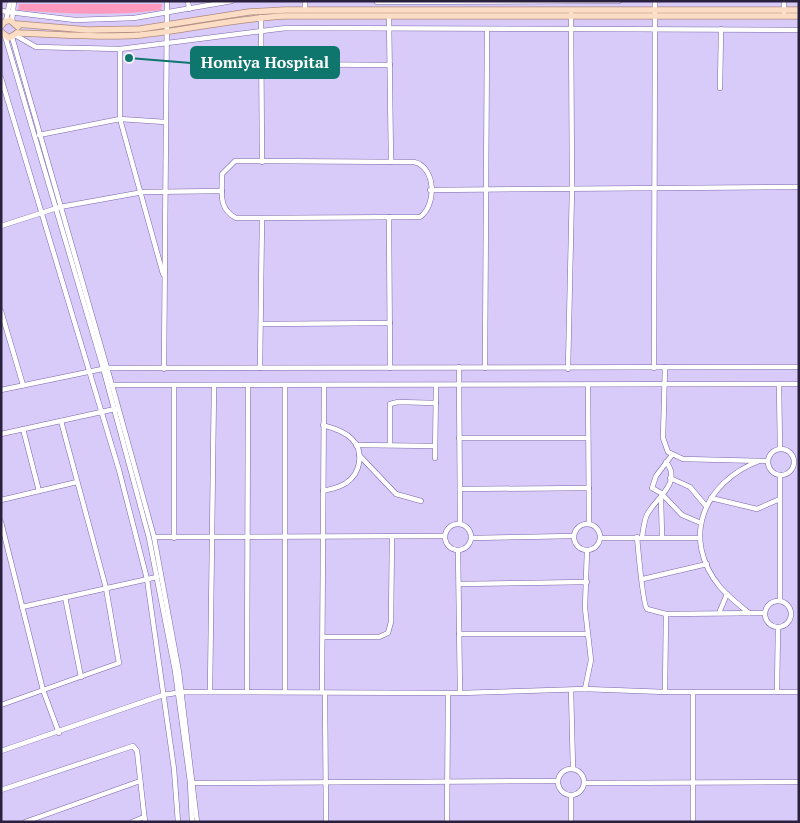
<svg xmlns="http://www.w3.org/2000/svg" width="800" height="823" viewBox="0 0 800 823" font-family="'PT Serif',serif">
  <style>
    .green { fill: #fe9abe }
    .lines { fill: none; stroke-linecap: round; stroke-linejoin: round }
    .minor-casing { stroke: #7b66aa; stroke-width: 5.5 }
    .major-casing { stroke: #b08b7c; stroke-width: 7 }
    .minor { stroke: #fff; stroke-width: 4.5 }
    .major { stroke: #fbdcc5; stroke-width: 5.5 }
    .leader { fill: none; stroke: #0f766e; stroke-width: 2 }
    .callout-dot { fill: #0f766e; stroke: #f5f3fb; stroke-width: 2 }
    .callout { fill: #0f766e; stroke: #0f766e; stroke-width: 2 }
    .callout-label { font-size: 16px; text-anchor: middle; font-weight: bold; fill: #fff }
  </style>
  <rect width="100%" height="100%" fill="#d8cbf9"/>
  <path class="green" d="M19 4H162L161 10C113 16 66 14 18 10Z"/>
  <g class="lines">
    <g class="minor-casing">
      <g id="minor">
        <polyline points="188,1 189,9"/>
        <polyline points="305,1 305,10"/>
        <polyline points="377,2 619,1"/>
        <polyline points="1,11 75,20 134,18 232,1"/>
        <polyline points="784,12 784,1"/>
        <polyline points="389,16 391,162"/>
        <polyline points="261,17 262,162"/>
        <polyline points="6,21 10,1"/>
        <polyline points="12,21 14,1"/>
        <polyline points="15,35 36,47 120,49 286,28 799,30"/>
        <polyline points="5,36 103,368 149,538 175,671 190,782 192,822"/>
        <polyline points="12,37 114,392 154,537 179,672 197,822"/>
        <polyline points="120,49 120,119 165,122"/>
        <polyline points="262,64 390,65"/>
        <polyline points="1,78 119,470 147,579 174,769 178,822"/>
        <polyline points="720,88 721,29"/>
        <polyline points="39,135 120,119 163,274"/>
        <path d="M235 161 414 162C436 167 437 205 420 217L236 218C218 209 222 192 222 174Z"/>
        <polyline points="430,190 799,187"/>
        <polyline points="389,217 390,368"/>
        <polyline points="1,226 60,207 143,192 222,191"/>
        <polyline points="1,311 23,385"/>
        <polyline points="261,324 390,323"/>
        <polyline points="459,367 460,524"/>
        <polyline points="665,367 663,438 668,452 683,459 767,461"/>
        <polyline points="260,368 262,218"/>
        <polyline points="485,368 487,30"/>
        <polyline points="654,368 655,1"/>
        <polyline points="164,369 167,1"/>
        <polyline points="568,369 572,189 571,14"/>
        <polyline points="779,384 780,449"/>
        <polyline points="112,385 799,384"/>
        <polyline points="174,385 174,538"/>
        <polyline points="285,385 285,692"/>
        <polyline points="588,385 589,524"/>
        <polyline points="1,390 107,368 799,367"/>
        <polyline points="23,429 39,491"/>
        <polyline points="1,434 115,409"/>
        <polyline points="459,438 588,438"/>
        <polyline points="356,445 435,446"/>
        <polyline points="390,445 390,404 398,402 436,403"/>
        <circle cx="781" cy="462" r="13"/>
        <polyline points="359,455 396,494 421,501"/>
        <polyline points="672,455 656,476 652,488 661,493 682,515 701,523"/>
        <polyline points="435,458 436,385"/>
        <polyline points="670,478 690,487 706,506"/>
        <polyline points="460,489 589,488"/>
        <path d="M323 491C331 489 339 488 346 483 360 474 365 452 352 439 344 431 334 429 323 425"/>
        <polyline points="661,498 662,537"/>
        <polyline points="711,498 757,509 780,499"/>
        <polyline points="1,500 77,482"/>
        <polyline points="1,522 43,690 59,733"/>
        <circle cx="587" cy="537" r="13"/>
        <circle cx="458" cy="537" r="13"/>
        <polyline points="154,537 445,536"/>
        <path d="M637 537C638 548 643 605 647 609L666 614 765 613"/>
        <path d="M642 537C643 531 644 523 646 517 652 500 684 484 666 462"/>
        <polyline points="472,538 574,536"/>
        <polyline points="601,538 699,538"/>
        <polyline points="458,550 460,693"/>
        <polyline points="643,579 707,564"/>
        <polyline points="459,584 587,582"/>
        <polyline points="65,597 81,677"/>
        <circle cx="778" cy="614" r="13"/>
        <polyline points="780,601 780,475"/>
        <polyline points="22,607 157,577"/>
        <polyline points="719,613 727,594"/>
        <path d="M749 613C739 605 729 597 720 587 680 538 704 482 759 461"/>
        <polyline points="459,634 587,634"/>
        <polyline points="323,637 379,637 388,633 391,622 392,537"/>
        <polyline points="585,689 591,660 585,608 587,550"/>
        <polyline points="571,690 573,769"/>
        <polyline points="247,691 248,385"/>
        <polyline points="210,692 214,385"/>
        <polyline points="322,692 324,385"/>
        <polyline points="665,692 666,614"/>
        <polyline points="777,692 778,627"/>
        <polyline points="325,693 326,822"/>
        <polyline points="1,705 119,663 106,588 61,421"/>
        <polyline points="1,751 163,695 182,692 460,693 585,689 665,692 799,692"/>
        <circle cx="571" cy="782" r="13"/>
        <polyline points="193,783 557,781"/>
        <polyline points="584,783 799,782"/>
        <polyline points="1,790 133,746 137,751 145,822"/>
        <polyline points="571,795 571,822"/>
        <polyline points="25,822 140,781"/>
        <polyline points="132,822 144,817"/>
        <polyline points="447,822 448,693"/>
        <polyline points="693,822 693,692"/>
      </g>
    </g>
    <g class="major-casing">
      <g id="major">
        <polyline points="17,24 88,30 140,29 249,12 285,10 799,10"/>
        <polyline points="1,26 4,22 10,20 18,27"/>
        <polyline points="1,32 9,38 17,33"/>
        <path d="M17 33C58 34 100 38 140 35 189 30 236 18 285 16H799"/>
      </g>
    </g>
    <use href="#minor" class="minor"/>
    <use href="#major" class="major"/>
  </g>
  <path class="leader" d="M129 58L191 63"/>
  <circle class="callout-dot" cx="129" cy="58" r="5"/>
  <rect class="callout" x="191" y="47" width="148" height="31" rx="5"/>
  <g class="callout-label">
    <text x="265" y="68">Homiya Hospital</text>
  </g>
  <rect width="800" height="823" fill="none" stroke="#29203d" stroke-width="5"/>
</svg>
